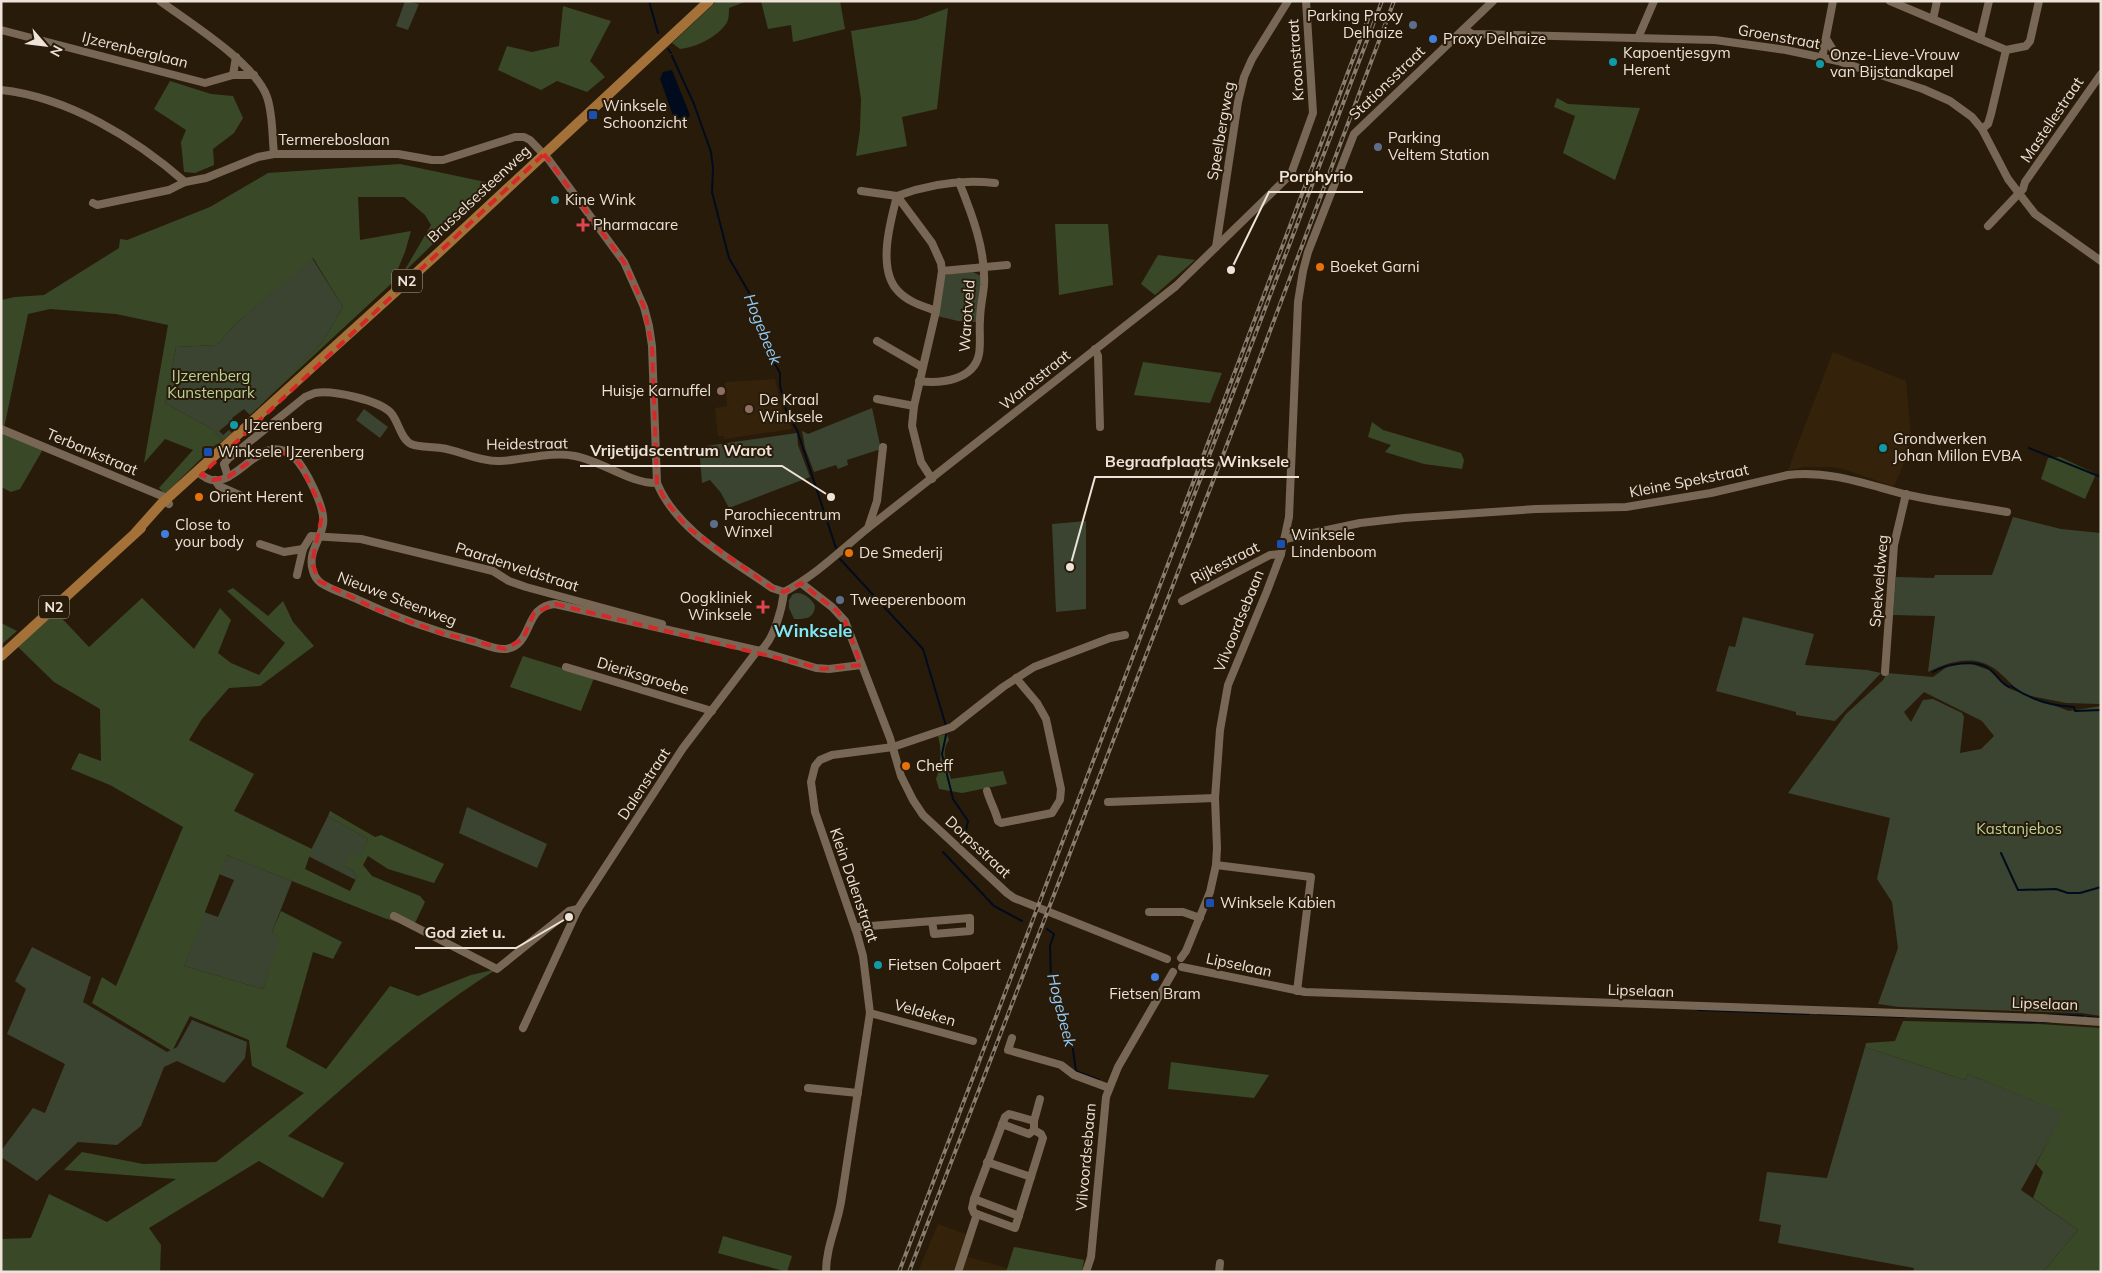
<svg xmlns="http://www.w3.org/2000/svg" width="2102" height="1273" viewBox="0 0 2102 1273" font-family="Mulish,sans-serif">
  <style>
    .built { fill: #34220b }
    .green { fill: #3b4431; fill-rule: evenodd }
    .forest { fill: #394927 }
    .water { fill: #000c1d }
    .lines { fill: none; stroke-linecap: round; stroke-linejoin: round }
    .stream { stroke: #000c1d; stroke-width: 2 }
    .minor { stroke: #796755; stroke-width: 8 }
    .major { stroke: #a47239; stroke-width: 10 }
    .rail-casing { stroke: #897d6f; stroke-width: 4 }
    .rail { stroke: #291b0a; stroke-width: 2; stroke-dasharray: 5.5; stroke-linecap: butt }
    .marked { fill: none; stroke: #d62828; stroke-width: 4; stroke-dasharray: 10 6; stroke-linejoin: round }
    .service-dot { fill: #5c6f8a; stroke: #291b0a; stroke-width: 2 }
    .shop-dot { fill: #3f7fe0; stroke: #291b0a; stroke-width: 2 }
    .culture-dot { fill: #0f9aa8; stroke: #291b0a; stroke-width: 2 }
    .transit-dot { fill: #1a4fb4; stroke: #291b0a; stroke-width: 2 }
    .health-dot { fill: #e0444e; stroke: #291b0a; stroke-width: 2 }
    .food-dot { fill: #e8710a; stroke: #291b0a; stroke-width: 2 }
    .education-dot { fill: #8d6e63; stroke: #291b0a; stroke-width: 2 }
    .labels { text-anchor: middle; stroke-width: 4; stroke-linejoin: round; paint-order: stroke }
    .shield { fill: #291b0a; stroke: #b2a79a; stroke-width: 1 }
    .shield-label { font-size: 14px; font-weight: bold; fill: #ede3d8 }
    .poi-label { font-size: 15px; fill: #ede3d8; stroke: #291b0a; text-anchor: start }
    .street-label { font-size: 15px; fill: #ede3d8; stroke: #291b0a }
    .park-label { font-size: 15px; fill: #b8d598; stroke: #291b0a }
    .water-label { font-size: 16px; font-style: italic; fill: #92cbf8; stroke: #291b0a }
    .quarter-label { font-size: 18px; font-weight: bold; fill: #7ee8f8; stroke: #291b0a }
    .leader { fill: none; stroke: #ede3d8; stroke-width: 2 }
    .callout-dot { fill: #ede3d8; stroke: #291b0a; stroke-width: 2 }
    .callout-label { font-size: 16px; text-anchor: middle; font-weight: bold; fill: #ede3d8; stroke: #291b0a; stroke-width: 4; stroke-linejoin: round; paint-order: stroke }
  </style>
  <rect width="100%" height="100%" fill="#291b0a"/>
  <g class="built">
    <polygon points="1833,352 1906,381 1911,436 1904,463 1895,484 1892,486 1843,469 1831,467 1805,467 1788,470"/>
    <polygon points="775,379 782,410 792,429 724,439 724,436 718,436 715,408 727,406 725,382"/>
    <polygon points="938,1224 974,1237 968,1257 1007,1268 1006,1272 918,1272"/>
  </g>
  <g class="green">
    <polygon points="405,1 419,4 408,30 396,26"/>
    <polygon points="312,258 343,307 322,343 259,407 250,415 244,409 232,418 233,420 219,431 223,435 229,430 232,433 223,441 212,429 165,403 176,347 217,345 235,324"/>
    <polygon points="973,272 981,276 976,322 958,321 937,316 944,276 949,274"/>
    <polygon points="872,408 881,449 847,460 848,465 838,469 836,465 814,472 805,448 802,431 808,434"/>
    <polygon points="364,409 388,427 380,438 356,420"/>
    <polygon points="797,433 798,445 810,477 729,508 721,493 710,480 702,483 699,447"/>
    <path d="M2013 517 2061 529 2101 533V704L2066 703 2026 695 2069 711 2101 706V1016L2081 1013 1899 1007 1878 1004 1898 948 1892 902 1877 879 1890 818 1788 793 1846 714 1883 680 1887 673 1933 677 1948 666 1969 663 1989 670 2010 689 2024 694C2013 688 2006 677 1995 669 1974 654 1950 661 1928 672L1935 616 1893 615 1896 577 1934 578 1935 575H1992ZM1924 692 1982 721 1994 736 1981 749 1960 753 1964 717 1962 713 1933 699 1923 700 1911 722 1904 712Z"/>
    <polygon points="1086,521 1086,609 1056,612 1052,524"/>
    <path d="M797 593C804 593 812 599 815 606 814 619 805 619 794 619L789 608V600L793 594Z"/>
    <polygon points="1743,617 1814,634 1805,665 1867,670 1881,673 1835,721 1796,715 1796,712 1716,691 1729,646 1735,647"/>
    <polygon points="467,807 547,844 537,868 459,833"/>
    <polygon points="328,816 368,839 360,858 345,866 353,871 357,877 356,880 308,856"/>
    <polygon points="227,855 292,881 272,932 281,939 263,989 184,966 204,912 218,917 234,880 219,874"/>
    <polygon points="32,947 91,977 83,1002 167,1052 177,1047 192,1020 247,1042 245,1058 224,1083 177,1061 164,1067 141,1126 117,1145 78,1142 37,1181 1,1157 1,1151 33,1108 45,1113 65,1064 7,1034 26,989 15,981"/>
    <polygon points="1865,1047 1965,1080 1968,1074 2064,1113 2021,1190 2078,1230 2043,1272 1913,1272 1914,1268 1778,1243 1781,1225 1759,1221 1767,1172 1827,1178"/>
  </g>
  <g class="forest">
    <path d="M717 1H747L729 8C729 13 729 20 726 24 716 38 696 47 680 49L672 43Z"/>
    <polygon points="761,1 840,1 845,29 793,42 791,25 768,29"/>
    <polygon points="563,6 611,21 590,61 605,77 587,92 557,81 541,90 498,70 507,46 532,52 559,46"/>
    <polygon points="948,8 937,109 902,117 907,146 856,156 860,130 861,99 851,31 916,20"/>
    <polygon points="170,81 211,94 233,96 243,118 234,133 213,149 214,165 195,173 184,172 181,142 186,130 154,109"/>
    <polygon points="1557,98 1568,104 1640,108 1615,180 1563,153 1575,116 1554,107"/>
    <polygon points="400,164 495,184 403,273 431,225 425,215 404,197 358,197 360,240 411,231 405,252 392,283 258,407 322,343 343,307 313,258 235,324 217,345 176,347 165,403 212,429 223,441 214,446 165,494 159,488 193,450 165,439 144,463 168,325 116,314 50,309 28,314 4,428 41,448 42,451 20,489 11,492 1,487 1,300 15,297 44,295 119,248 120,239 127,240 210,207 268,173"/>
    <polygon points="1055,224 1108,224 1113,285 1059,295"/>
    <polygon points="1158,255 1195,260 1155,295 1141,284"/>
    <polygon points="1143,362 1222,373 1210,403 1134,395"/>
    <polygon points="1372,422 1383,430 1461,453 1464,460 1462,469 1424,464 1385,452 1391,445 1368,437"/>
    <polygon points="2060,457 2096,474 2085,499 2041,479 2048,458"/>
    <path d="M233 588 268 616 283 601 293 622 314 646 260 686 229 688 202 719 189 740 254 774 234 811 312 849 305 869 350 891 357 877 353 871 345 866 350 854 360 857 368 839 328 816 330 811 375 837 381 835 444 864 434 883 388 869 368 856 363 865 372 876 420 896 425 902 413 927 384 918 227 855 184 966 263 989 280 939 272 932 281 911 342 942 333 959 313 952 286 1047 326 1069 390 986 418 996 471 975 497 969C421 1016 355 1078 288 1136L344 1163 323 1198 259 1161 149 1228 161 1245 160 1272H1V1239L31 1238 49 1194 107 1222 176 1179 64 1170 82 1152 143 1164 216 1162 304 1093 252 1066 249 1040 190 1016 172 1051 92 1003 102 977 116 986 183 827 110 785 71 769 79 753 101 761 100 709 54 682 17 646 54 610 89 647 142 598 194 649 220 608 231 620 218 653 231 663 259 675 285 643 227 591Z"/>
    <polygon points="1,623 17,631 1,645"/>
    <polygon points="523,656 594,678 581,711 510,687"/>
    <path d="M947 734 949 740C940 752 947 766 951 779L1003 771 1007 784 962 793 939 789 936 779C941 767 942 749 938 736Z"/>
    <polygon points="1903,1021 2039,1024 2101,1028 2101,1272 2043,1272 2078,1230 2033,1198 2043,1172 2036,1164 2063,1113 1968,1074 1965,1080 1865,1047 1866,1043 1895,1041"/>
    <polygon points="1171,1062 1269,1075 1254,1098 1168,1089"/>
    <polygon points="723,1236 792,1256 787,1272 718,1253"/>
    <polygon points="1014,1247 1084,1260 1082,1272 1006,1272"/>
  </g>
  <polygon class="water" points="672,70 690,115 686,123 676,124 660,79 663,72"/>
  <g class="lines">
    <g class="stream">
      <polyline points="649,1 658,33"/>
      <polyline points="668,49 671,53"/>
      <polyline points="672,56 694,104 711,152 713,168 712,192 729,258 755,303 757,319 766,339 770,355 780,373 780,385 787,414 797,430 836,548"/>
      <polyline points="2029,448 2101,477"/>
      <polyline points="840,559 923,649 946,726"/>
      <path d="M1933 672C1946 664 1975 659 1988 668 1996 673 2000 683 2009 687"/>
      <path d="M2011 686C2029 699 2052 706 2074 707L2075 711 2101 710"/>
      <polyline points="946,735 942,754 953,799 968,821 966,830"/>
      <polyline points="943,852 994,906 1022,921"/>
      <polyline points="2001,853 2018,890 2056,889 2068,893 2080,893 2101,887"/>
      <polyline points="1047,929 1054,934 1050,946 1051,978 1061,998 1072,1043 1076,1071 1099,1080"/>
      <polyline points="1698,1010 1809,1014"/>
      <polyline points="1818,1014 1905,1017"/>
      <polyline points="2048,1015 2083,1016"/>
      <polyline points="1911,1017 2036,1022"/>
      <polyline points="2088,1017 2098,1018"/>
      <polyline points="2042,1022 2049,1022"/>
    </g>
    <g class="minor">
      <path d="M160 1C190 23 255 63 267 97 273 114 272 135 274 154"/>
      <polyline points="1890,1 2006,50"/>
      <polyline points="1933,19 1937,1"/>
      <polyline points="1464,29 1472,34 1715,40 1786,50 1838,61 1923,89 1950,101 1972,117 1982,129 2008,179 2035,214 2101,261"/>
      <polyline points="1,30 205,83 233,75"/>
      <polyline points="1638,38 1654,1"/>
      <polyline points="1980,39 1989,1"/>
      <polyline points="1827,40 1838,58"/>
      <polyline points="2006,50 2026,46 2030,41 2039,1"/>
      <polyline points="236,57 233,75 254,75"/>
      <polyline points="1822,58 1833,1"/>
      <path d="M1 90C68 97 136 139 185 182"/>
      <polyline points="1982,129 1988,124 1991,114 2006,50"/>
      <polyline points="861,191 897,196 932,243 941,263 942,271 936,311 914,406 912,426 921,462 932,479"/>
      <path d="M93 203 97 205 169 190 185 182 206 178 258 157 274 154H398L432 160H443L515 137H524L530 140 549 160 624 262 644 307 649 326 652 346 657 483C677 531 731 559 772 588L784 592"/>
      <polyline points="1988,226 2023,189 2025,182 2101,74"/>
      <polyline points="1216,247 1238,102 1244,77 1252,59 1288,1"/>
      <polyline points="942,271 1007,265"/>
      <path d="M936 311C923 306 908 302 898 291 877 269 890 223 897 196 929 184 960 179 995 183"/>
      <polyline points="877,341 922,367"/>
      <polyline points="1095,349 1098,356 1100,427"/>
      <path d="M919 381C941 384 974 380 979 354 981 343 979 331 980 320 980 308 983 297 984 285 986 251 972 214 959 182"/>
      <polyline points="877,399 914,406"/>
      <polyline points="1,429 162,496 169,504"/>
      <path d="M197 471C232 507 256 426 293 456 305 467 326 508 323 524 321 540 307 553 313 571 314 575 317 580 321 583 330 589 342 593 352 597 392 616 433 631 476 642 485 645 496 650 506 649 534 645 523 606 555 604L760 651 816 668 829 669 861 665"/>
      <path d="M228 477 224 464 228 459 305 397C308 396 312 394 315 393 333 390 379 400 391 413 399 422 400 438 411 444 421 448 431 446 441 448 461 451 480 462 500 461 525 460 550 451 575 456 602 461 631 484 657 483"/>
      <polyline points="215,480 219,486 246,498"/>
      <polyline points="868,528 877,501 883,447"/>
      <path d="M1285 539 1360 523 1404 518 1536 509 1626 507 1711 493 1788 475C1830 470 1868 485 1908 495 1940 502 1974 506 2007 512"/>
      <polyline points="260,544 284,552 303,549"/>
      <polyline points="297,575 303,549 311,536 361,539 493,571 509,581 526,587 662,624"/>
      <polyline points="801,583 832,607 845,621 890,738 901,776 913,800 923,815 1007,893 1014,898 1167,959"/>
      <path d="M784 592C816 575 840 551 868 528L1176 286 1291 174 1313 113 1306 1"/>
      <polyline points="1182,601 1270,555 1281,554"/>
      <path d="M760 651C774 640 782 609 784 592"/>
      <polyline points="566,667 712,711"/>
      <polyline points="1885,672 1894,545 1906,494"/>
      <path d="M987 791C990 802 995 809 998 821L1001 823 1052 813 1060 800 1061 789 1046 719 1037 703 1016 678"/>
      <polyline points="1108,802 1215,798"/>
      <polyline points="1216,865 1311,877 1297,991"/>
      <polyline points="1149,912 1183,912 1200,918"/>
      <polyline points="394,916 497,969 569,911 578,909"/>
      <polyline points="855,928 858,927 970,918 970,931 934,934 932,921"/>
      <polyline points="1181,958 1186,951 1210,892 1216,865 1217,848 1215,798 1220,730 1228,685 1267,591 1281,554 1289,517 1298,302 1303,271 1308,252 1354,134 1493,1"/>
      <polyline points="1182,967 1305,992 2042,1018 2101,1022"/>
      <polyline points="870,1013 973,1041"/>
      <polyline points="523,1028 578,909 683,748 757,651"/>
      <polyline points="1012,1038 1008,1050 1061,1065 1074,1075 1109,1088"/>
      <polyline points="808,1088 858,1093"/>
      <polyline points="1034,1121 1009,1114 1005,1117 974,1199 972,1208 974,1213 1015,1228 1043,1138 1041,1134 1034,1130 1034,1121 1040,1099"/>
      <polyline points="1002,1124 1029,1134 1034,1130"/>
      <polyline points="987,1162 1031,1177"/>
      <polyline points="974,1199 1019,1216"/>
      <path d="M826 1272C826 1247 837 1226 841 1202L870 1013 863 956 857 934 815 812 811 782 815 766 820 760 832 755 893 747 952 727 1003 687 1034 667 1110 638 1125 635"/>
      <polyline points="958,1272 977,1214"/>
      <polyline points="1086,1272 1091,1257 1106,1097 1118,1067 1173,972"/>
      <polyline points="1219,1272 1220,1263"/>
    </g>
    <g class="major">
      <polyline points="136,532 161,504 436,255 709,1"/>
      <polyline points="1,656 141,528"/>
    </g>
    <g class="rail-casing">
      <g id="rail">
        <polyline points="1182,512 1370,14"/>
        <polyline points="899,1272 1382,1"/>
        <polyline points="909,1272 1243,403 1394,1"/>
      </g>
    </g>
    <use href="#rail" class="rail"/>
  </g>
  <path class="marked" d="M544 154 624 262 644 307 652 346 657 483 665 500 687 527 772 588 784 592 801 583 837 611 845 621 861 665 823 669 555 604 534 613 523 639 505 649 441 633 376 609 319 581 312 563 323 511 300 464 289 454 265 451 228 477 213 480 201 475Z"/>
  <g class="service-dot">
    <circle cx="1413" cy="25" r="5"/>
    <circle cx="1378" cy="147" r="5"/>
    <circle cx="714" cy="524" r="5"/>
    <circle cx="840" cy="600" r="5"/>
  </g>
  <g class="shop-dot">
    <circle cx="1433" cy="39" r="5"/>
    <circle cx="165" cy="534" r="5"/>
    <circle cx="1155" cy="977" r="5"/>
  </g>
  <g class="culture-dot">
    <circle cx="1613" cy="62" r="5"/>
    <circle cx="1820" cy="64" r="5"/>
    <circle cx="555" cy="200" r="5"/>
    <circle cx="234" cy="425" r="5"/>
    <circle cx="1883" cy="448" r="5"/>
    <circle cx="878" cy="965" r="5"/>
  </g>
  <g class="transit-dot">
    <rect x="588" y="110" width="10" height="10" rx="2.5"/>
    <rect x="203" y="447" width="10" height="10" rx="2.5"/>
    <rect x="1276" y="539" width="10" height="10" rx="2.5"/>
    <rect x="1205" y="898" width="10" height="10" rx="2.5"/>
  </g>
  <g class="health-dot">
    <path d="M580.5 217.5h5v5h5v5h-5v5h-5v-5h-5v-5h5z"/>
    <path d="M760.5 599.5h5v5h5v5h-5v5h-5v-5h-5v-5h5z"/>
  </g>
  <g class="food-dot">
    <circle cx="1320" cy="267" r="5"/>
    <circle cx="199" cy="497" r="5"/>
    <circle cx="849" cy="553" r="5"/>
    <circle cx="906" cy="766" r="5"/>
  </g>
  <g class="education-dot">
    <circle cx="721" cy="391" r="5"/>
    <circle cx="749" cy="409" r="5"/>
  </g>
  <g class="labels">
    <g class="shield">
      <rect x="392" y="269.5" width="30" height="23" rx="4"/>
      <rect x="39" y="595.5" width="30" height="23" rx="4"/>
    </g>
    <g class="shield-label">
      <text x="407" y="286">N2</text>
      <text x="54" y="612">N2</text>
    </g>
    <g class="poi-label">
      <text x="1403" y="21" text-anchor="end">Parking Proxy<tspan x="1403" dy="17">Delhaize</tspan></text>
      <text x="1443" y="44">Proxy Delhaize</text>
      <text x="1623" y="58">Kapoentjesgym<tspan x="1623" dy="17">Herent</tspan></text>
      <text x="1830" y="60">Onze-Lieve-Vrouw<tspan x="1830" dy="17">van Bijstandkapel</tspan></text>
      <text x="603" y="111">Winksele<tspan x="603" dy="17">Schoonzicht</tspan></text>
      <text x="1388" y="143">Parking<tspan x="1388" dy="17">Veltem Station</tspan></text>
      <text x="565" y="205">Kine Wink</text>
      <text x="593" y="230">Pharmacare</text>
      <text x="1330" y="272">Boeket Garni</text>
      <text x="711" y="396" text-anchor="end">Huisje Karnuffel</text>
      <text x="759" y="405">De Kraal<tspan x="759" dy="17">Winksele</tspan></text>
      <text x="244" y="430">IJzerenberg</text>
      <text x="1893" y="444">Grondwerken<tspan x="1893" dy="17">Johan Millon EVBA</tspan></text>
      <text x="218" y="457">Winksele IJzerenberg</text>
      <text x="209" y="502">Orient Herent</text>
      <text x="724" y="520">Parochiecentrum<tspan x="724" dy="17">Winxel</tspan></text>
      <text x="175" y="530">Close to<tspan x="175" dy="17">your body</tspan></text>
      <text x="1291" y="540">Winksele<tspan x="1291" dy="17">Lindenboom</tspan></text>
      <text x="859" y="558">De Smederij</text>
      <text x="752" y="603" text-anchor="end">Oogkliniek<tspan x="752" dy="17">Winksele</tspan></text>
      <text x="850" y="605">Tweeperenboom</text>
      <text x="916" y="771">Cheff</text>
      <text x="1220" y="908">Winksele Kabien</text>
      <text x="888" y="970">Fietsen Colpaert</text>
      <text x="1155" y="999" text-anchor="middle">Fietsen Bram</text>
    </g>
    <g class="street-label">
      <text transform="translate(1779 37) rotate(10)" y="5">Groenstraat</text>
      <text transform="translate(135 50) rotate(14)" y="5">IJzerenberglaan</text>
      <text transform="translate(1296 60) rotate(-94)" y="5">Kroonstraat</text>
      <text transform="translate(1387 83) rotate(-44)" y="5">Stationsstraat</text>
      <text transform="translate(2052 120) rotate(-56)" y="5">Mastellestraat</text>
      <text transform="translate(1221 131) rotate(-80)" y="5">Speelbergweg</text>
      <text x="334" y="145">Termereboslaan</text>
      <text transform="translate(479 194) rotate(-43)" y="5">Brusselsesteenweg</text>
      <text transform="translate(967 316) rotate(-86)" y="5">Warotveld</text>
      <text transform="translate(1035 380) rotate(-39)" y="5">Warotstraat</text>
      <text transform="translate(527 444) rotate(-1)" y="5">Heidestraat</text>
      <text transform="translate(92 452) rotate(23)" y="5">Terbankstraat</text>
      <text transform="translate(1689 481) rotate(-11)" y="5">Kleine Spekstraat</text>
      <text transform="translate(1225 563) rotate(-27)" y="5">Rijkestraat</text>
      <text transform="translate(517 567) rotate(18)" y="5">Paardenveldstraat</text>
      <text transform="translate(1879 581) rotate(-85)" y="5">Spekveldweg</text>
      <text transform="translate(397 599) rotate(21)" y="5">Nieuwe Steenweg</text>
      <text transform="translate(1239 621) rotate(-68)" y="5">Vilvoordsebaan</text>
      <text transform="translate(643 676) rotate(17)" y="5">Dieriksgroebe</text>
      <text transform="translate(644 784) rotate(-57)" y="5">Dalenstraat</text>
      <text transform="translate(978 847) rotate(43)" y="5">Dorpsstraat</text>
      <text transform="translate(854 885) rotate(71)" y="5">Klein Dalenstraat</text>
      <text transform="translate(1239 965) rotate(12)" y="5">Lipselaan</text>
      <text transform="translate(1641 991) rotate(2)" y="5">Lipselaan</text>
      <text transform="translate(2045 1004) rotate(2)" y="5">Lipselaan</text>
      <text transform="translate(925 1013) rotate(16)" y="5">Veldeken</text>
      <text transform="translate(1086 1157) rotate(-85)" y="5">Vilvoordsebaan</text>
    </g>
    <g class="park-label">
      <text x="211" y="381">IJzerenberg<tspan x="211" dy="17">Kunstenpark</tspan></text>
      <text x="2019" y="834">Kastanjebos</text>
    </g>
    <g class="water-label">
      <text transform="translate(763 329) rotate(68)" y="6">Hogebeek</text>
      <text transform="translate(1062 1010) rotate(76)" y="6">Hogebeek</text>
    </g>
    <g class="quarter-label">
      <text x="813" y="637">Winksele</text>
    </g>
  </g>
  <path class="leader" d="M1231 270L1269 192H1363M831 497L782 466H580M1070 567L1095 477H1299M569 917L516 948H415"/>
  <g class="callout-dot">
    <circle cx="1231" cy="270" r="5"/>
    <circle cx="831" cy="497" r="5"/>
    <circle cx="1070" cy="567" r="5"/>
    <circle cx="569" cy="917" r="5"/>
  </g>
  <g class="callout-label">
    <text x="1316" y="182">Porphyrio</text>
    <text x="681" y="456">Vrijetijdscentrum Warot</text>
    <text x="1197" y="467">Begraafplaats Winksele</text>
    <text x="465" y="938">God ziet u.</text>
  </g>
  <rect width="2102" height="1273" fill="none" stroke="#ede3d8" stroke-width="5"/>
  <g transform="translate(45 45) rotate(118)" stroke="#291b0a" stroke-width="4" paint-order="stroke">
  <path d="M0-4L9 19L0 12L-9 19Z" fill="#ede3d8"/>
  <text y="-8" font-size="14" font-weight="bold" text-anchor="middle" fill="#ede3d8">N</text>
  </g>
</svg>
